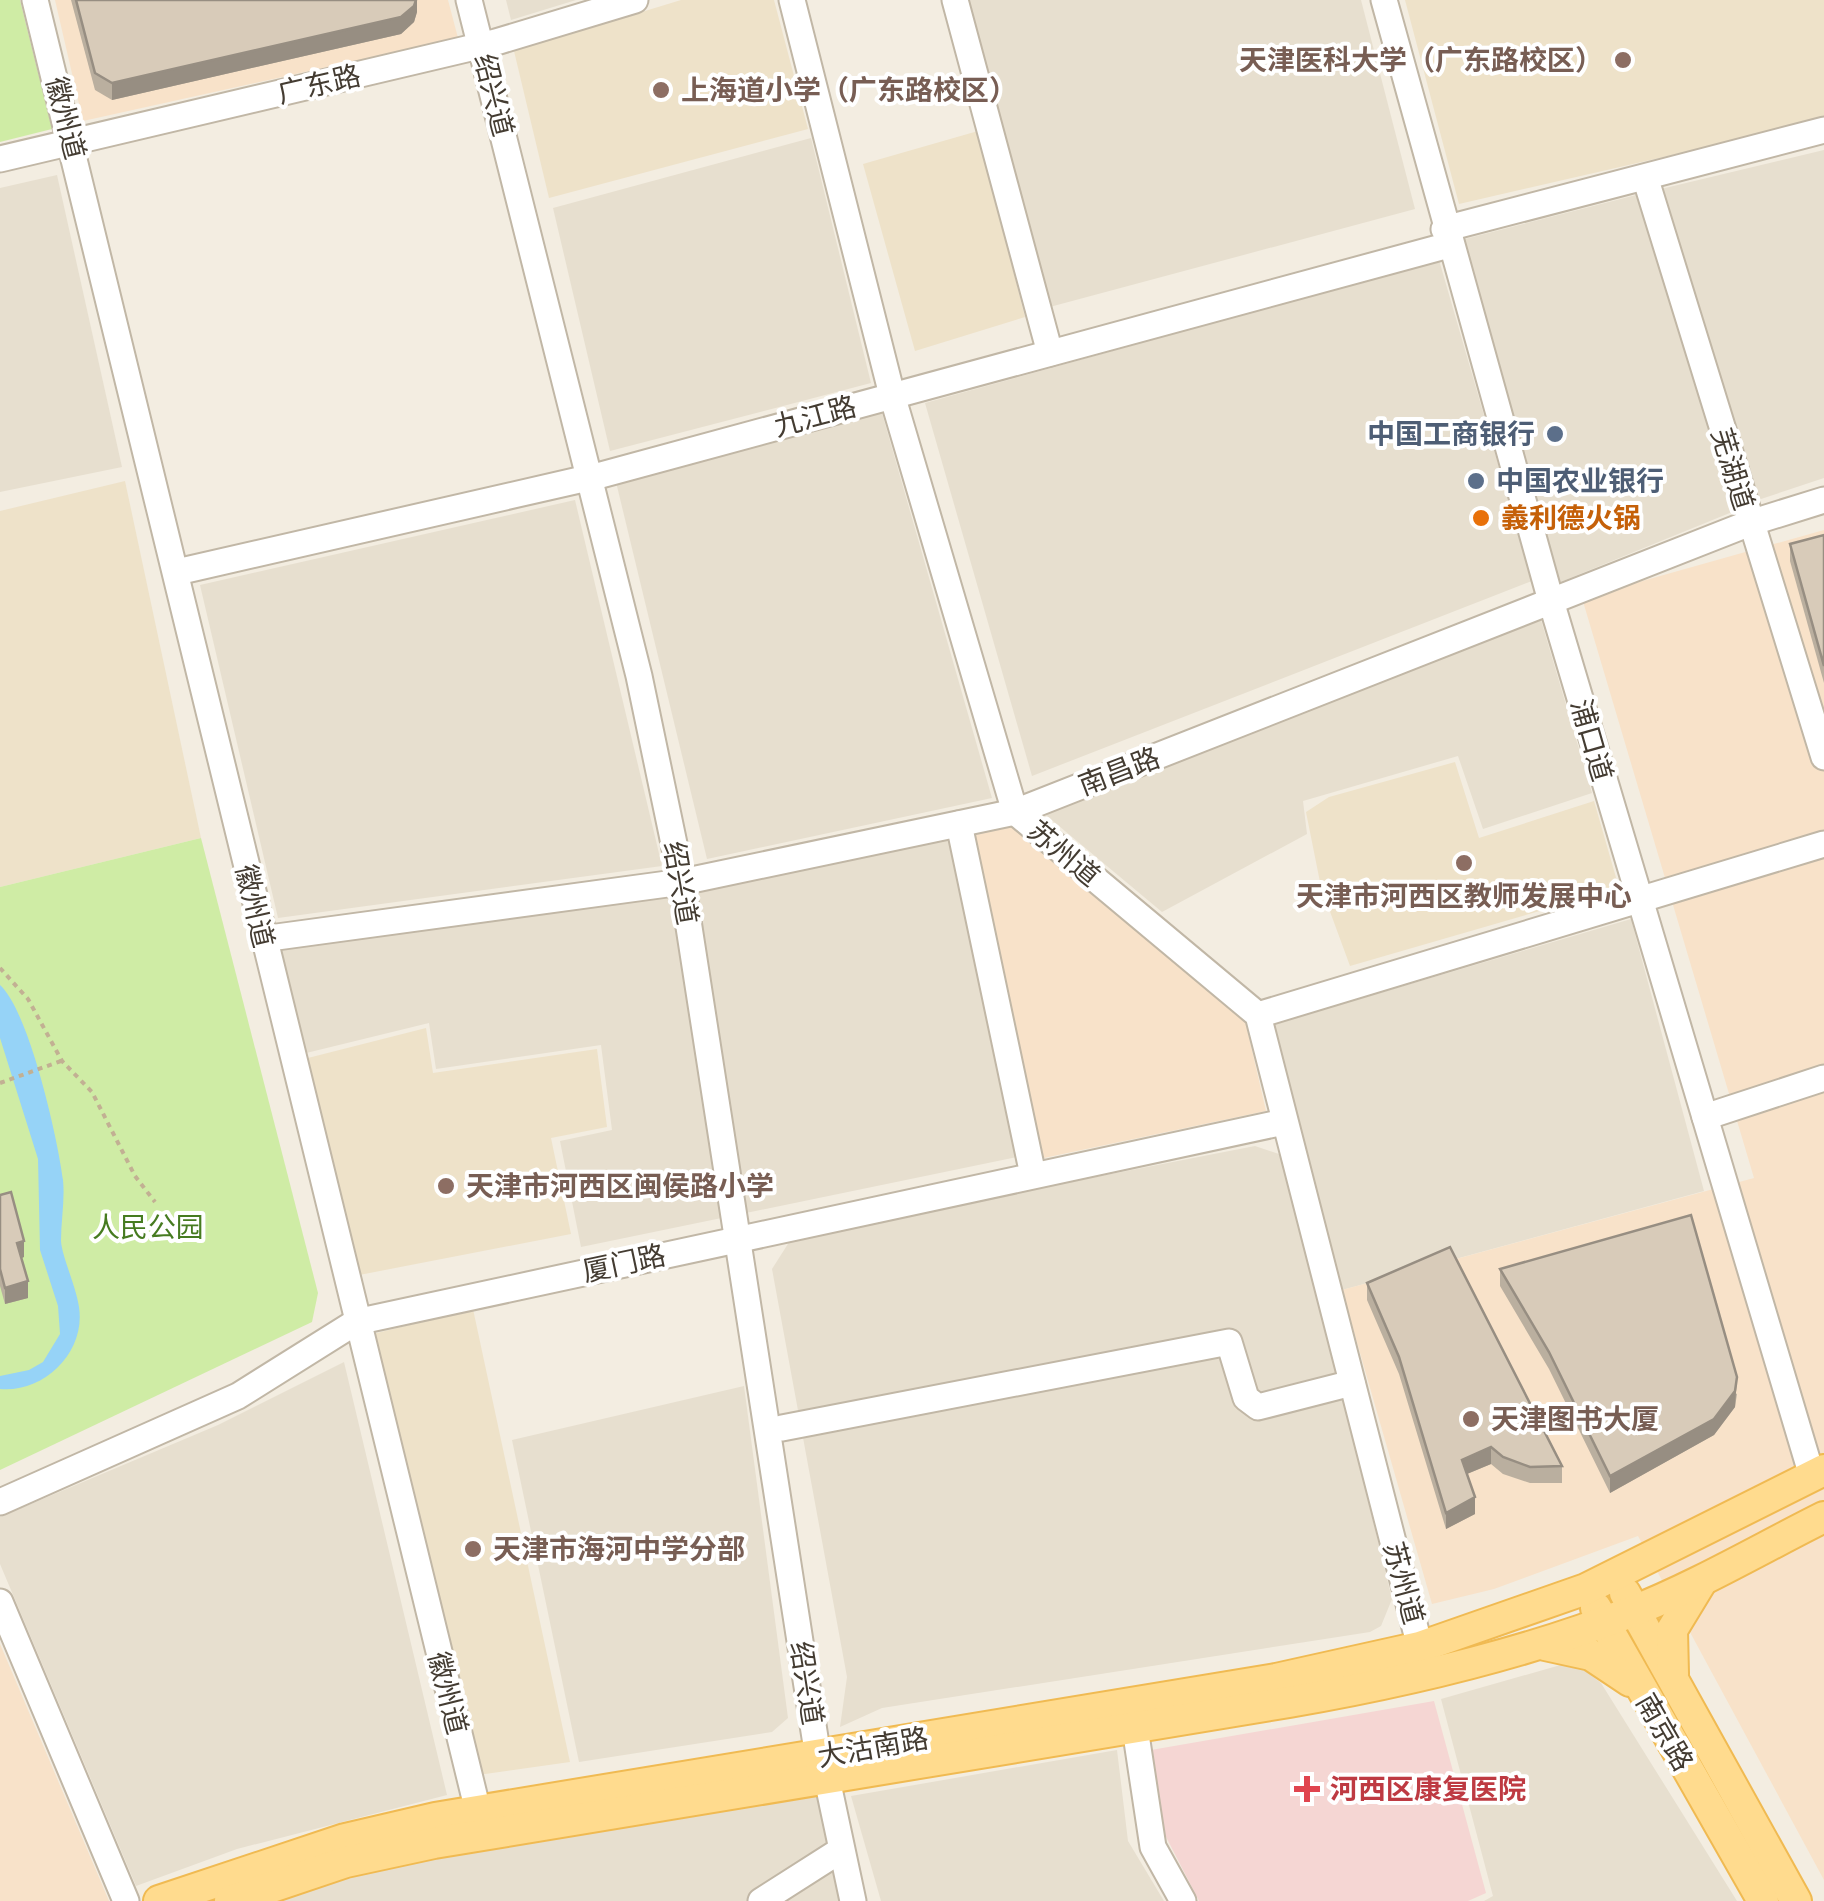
<svg xmlns="http://www.w3.org/2000/svg" width="1824" height="1901" viewBox="0 0 1824 1901" font-family="Poppins,'Noto Sans SC',sans-serif">
  <style>
    .residential { fill: #e7dfcf }
    .commercial { fill: #f8e2c9 }
    .education { fill: #eee2c9 }
    .medical { fill: #f5d6d3 }
    .green { fill: #cfeca5 }
    .water { fill: #96d3f7 }
    .lines { fill: none; stroke-linecap: round; stroke-linejoin: round }
    .minor-casing { stroke: #c1b7a6; stroke-width: 29 }
    .major-casing { stroke: #f0ba52; stroke-width: 34 }
    .path { stroke: #c2b093; stroke-width: 4; stroke-dasharray: 5 5; stroke-linecap: butt }
    .minor { stroke: #fff; stroke-width: 25 }
    .major { stroke: #ffdb8e; stroke-width: 30 }
    .wall { fill: #baaf9f }
    .shaded-wall { fill: #978e82 }
    .building { fill: #d8cbb9; stroke: #978e82; stroke-width: 2.5 }
    .education-dot { fill: #8d6e63; stroke: #fff; stroke-width: 4 }
    .service-dot { fill: #5c6f8a; stroke: #fff; stroke-width: 4 }
    .food-dot { fill: #e8710a; stroke: #fff; stroke-width: 4 }
    .health-dot { fill: #e0444e; stroke: #fff; stroke-width: 4 }
    .labels { text-anchor: middle; stroke-width: 8; stroke-linejoin: round; paint-order: stroke }
    .education-label { font-size: 28px; font-weight: bold; fill: #785e54; stroke: #fff; text-anchor: start }
    .street-label { font-size: 28px; fill: #443c32; stroke: #fff }
    .service-label { font-size: 28px; font-weight: bold; fill: #4e5e75; stroke: #fff; text-anchor: end }
    .food-label { font-size: 28px; font-weight: bold; fill: #c56008; stroke: #fff; text-anchor: start }
    .park-label { font-size: 28px; fill: #467b20; stroke: #fff }
    .health-label { font-size: 28px; font-weight: bold; fill: #be3a42; stroke: #fff; text-anchor: start }
  </style>
  <rect width="100%" height="100%" fill="#f3ede1"/>
  <g class="residential">
    <polygon points="506,0 576,0 511,20"/>
    <polygon points="964,0 1361,0 1415,209 1046,308"/>
    <polygon points="811,138 871,383 610,451 553,208"/>
    <polygon points="1824,150 1824,478 1758,500 1661,189"/>
    <polygon points="57,175 122,467 0,492 0,188"/>
    <polygon points="1636,195 1737,510 1558,583 1461,240"/>
    <polygon points="1439,260 1532,581 1032,776 925,403"/>
    <polygon points="882,413 992,798 707,859 616,482"/>
    <polygon points="575,500 662,866 278,918 200,585"/>
    <polygon points="1541,620 1592,793 1483,829 1458,756 1303,801 1307,834 1162,912 1041,811"/>
    <polygon points="952,838 1017,1157 581,1247 560,1141 612,1130 601,1045 436,1069 429,1023 298,1055 274,948 708,889"/>
    <polygon points="1631,919 1704,1191 1342,1290 1274,1024"/>
    <polygon points="1255,1146 1279,1154 1286,1163 1392,1599 1381,1626 1370,1632 882,1708 840,1727 847,1677 772,1269 793,1236"/>
    <polygon points="344,1362 447,1795 237,1849 136,1886 0,1564 0,1517 218,1425"/>
    <polygon points="744,1386 788,1718 772,1732 579,1762 512,1440"/>
    <polygon points="1564,1664 1578,1665 1601,1683 1737,1901 1484,1901 1493,1896 1441,1699"/>
    <polygon points="1117,1750 1128,1841 1164,1901 881,1901 851,1796"/>
    <polygon points="817,1793 843,1901 277,1901 410,1859"/>
  </g>
  <g class="commercial">
    <polygon points="55,0 448,0 458,38 83,121"/>
    <polygon points="1824,530 1824,1880 1638,1536 1494,1589 1432,1604 1342,1290 1754,1178 1582,598"/>
    <polygon points="1013,822 1245,1020 1266,1111 1039,1159 974,831"/>
    <polygon points="0,1644 109,1901 0,1901"/>
  </g>
  <g class="education">
    <polygon points="681,0 774,0 808,129 549,198 514,51"/>
    <polygon points="1405,0 1824,0 1824,120 1459,204"/>
    <polygon points="978,131 1025,317 915,351 863,164"/>
    <polygon points="125,481 201,838 0,887 0,511"/>
    <polygon points="1455,762 1479,838 1594,801 1619,888 1350,966 1321,887 1306,812 1329,797"/>
    <polygon points="426,1028 433,1073 597,1049 607,1127 551,1138 571,1234 354,1276 300,1060"/>
    <polygon points="473,1309 570,1762 478,1775 369,1335"/>
  </g>
  <polygon class="medical" points="1434,1701 1486,1893 1468,1901 1199,1901 1162,1829 1151,1750"/>
  <g class="green">
    <polygon points="0,0 20,0 52,129 0,142"/>
    <polygon points="201,838 318,1293 312,1322 0,1470 0,887"/>
  </g>
  <path class="water" d="M0 985C29 1011 58 1139 63 1180 65 1200 61 1221 61 1241 62 1257 76 1286 79 1307 86 1352 44 1393 0 1389V1376L29 1370 43 1362 60 1334 58 1306 40 1250 38 1159 0 1038Z"/>
  <g class="lines">
    <g class="minor-casing">
      <g id="minor">
        <polyline points="35,0 478,1811"/>
        <polyline points="469,0 639,676 682,882 818,1757 827,1779 853,1901"/>
        <polyline points="792,0 892,395 1015,812 1258,1015 1420,1647"/>
        <polyline points="955,0 1050,353"/>
        <polyline points="1384,0 1551,601 1812,1476"/>
        <polyline points="0,159 496,42 635,0"/>
        <polyline points="1646,180 1824,757"/>
        <polyline points="1444,229 1824,130"/>
        <polyline points="177,572 601,475 1449,245"/>
        <polyline points="959,824 1033,1175"/>
        <polyline points="262,939 682,882 1015,812 1750,523 1824,500"/>
        <polyline points="1258,1015 1824,844"/>
        <polyline points="1705,1117 1824,1078"/>
        <polyline points="782,1428 1229,1342 1246,1398 1258,1407 1352,1383"/>
        <polyline points="0,1502 238,1396 356,1322 1284,1122"/>
        <polyline points="0,1602 126,1901"/>
        <polyline points="1132,1708 1153,1847 1183,1901"/>
        <polyline points="761,1901 841,1850"/>
      </g>
    </g>
    <g class="major-casing">
      <g id="major">
        <polyline points="1625,1593 1796,1901"/>
        <polyline points="1596,1608 1763,1901"/>
        <polyline points="1545,1645 1591,1655 1630,1681"/>
        <polyline points="1673,1674 1672,1630 1700,1584"/>
        <polyline points="159,1901 345,1839 435,1818 1276,1679 1420,1647 1586,1589 1824,1470"/>
        <path d="M230 1901 346 1862 434 1843 1289 1702C1405 1682 1521 1655 1631 1612 1697 1586 1760 1549 1824 1517"/>
      </g>
    </g>
    <g class="path">
      <polyline points="0,968 28,999 62,1061 92,1092 135,1176 155,1202"/>
      <polyline points="0,1083 61,1061"/>
    </g>
    <use href="#minor" class="minor"/>
    <use href="#major" class="major"/>
  </g>
  <g class="wall">
    <polygon points="71,0 417,0 417,12 414,22 401,34 112,100 95,90"/>
    <polygon points="1824,535 1824,683 1790,561 1790,544"/>
    <polygon points="0,1195 24,1257 21,1258 28,1298 5,1304 0,1286"/>
    <polygon points="1500,1269 1737,1394 1735,1407 1714,1435 1610,1493 1549,1369 1500,1286"/>
    <polygon points="1367,1283 1562,1466 1562,1483 1530,1483 1503,1474 1491,1464 1467,1474 1475,1514 1446,1529 1399,1374 1367,1300"/>
  </g>
  <g class="shaded-wall">
    <polygon points="417,0 417,12 414,22 401,34 112,100 112,83"/>
    <polygon points="24,1241 24,1257 17,1260 17,1243"/>
    <polygon points="28,1281 28,1298 5,1304 5,1288"/>
    <polygon points="1737,1377 1735,1407 1714,1435 1610,1493 1610,1476"/>
    <polygon points="1491,1447 1491,1464 1462,1476 1462,1460"/>
    <polygon points="1475,1497 1475,1514 1446,1529 1446,1513"/>
  </g>
  <g class="building">
    <polygon points="76,0 416,0 414,6 401,17 112,83 95,73"/>
    <polygon points="1824,535 1824,666 1790,544"/>
    <polygon points="11,1192 24,1241 17,1243 28,1281 5,1288 0,1269 0,1195"/>
    <polygon points="1691,1215 1737,1377 1735,1391 1714,1419 1610,1476 1549,1352 1500,1269"/>
    <polygon points="1450,1247 1562,1466 1530,1467 1503,1457 1491,1447 1462,1460 1475,1497 1446,1513 1399,1357 1367,1283"/>
  </g>
  <g class="education-dot">
    <circle cx="1623" cy="60" r="10"/>
    <circle cx="661" cy="90" r="10"/>
    <circle cx="1464" cy="863" r="10"/>
    <circle cx="446" cy="1186" r="10"/>
    <circle cx="1471" cy="1419" r="10"/>
    <circle cx="473" cy="1549" r="10"/>
  </g>
  <g class="service-dot">
    <circle cx="1555" cy="434" r="10"/>
    <circle cx="1476" cy="481" r="10"/>
  </g>
  <circle class="food-dot" cx="1481" cy="518" r="10"/>
  <path class="health-dot" d="M1302 1774h10v10h10v10h-10v10h-10v-10h-10v-10h10z"/>
  <g class="labels">
    <g class="education-label">
      <text x="1603" y="70" text-anchor="end">天津医科大学（广东路校区）</text>
      <text x="681" y="100">上海道小学（广东路校区）</text>
      <text x="1464" y="906" text-anchor="middle">天津市河西区教师发展中心</text>
      <text x="466" y="1196">天津市河西区闽侯路小学</text>
      <text x="1491" y="1429">天津图书大厦</text>
      <text x="493" y="1559">天津市海河中学分部</text>
    </g>
    <g class="street-label">
      <text transform="translate(319 84) rotate(-13)" y="10">广东路</text>
      <text transform="translate(494 95) rotate(76)" y="10">绍兴道</text>
      <text transform="translate(66 118) rotate(76)" y="10">徽州道</text>
      <text transform="translate(815 416) rotate(-15)" y="10">九江路</text>
      <text transform="translate(1733 469) rotate(73)" y="10">芜湖道</text>
      <text transform="translate(1592 740) rotate(74)" y="10">浦口道</text>
      <text transform="translate(1119 771) rotate(-21)" y="10">南昌路</text>
      <text transform="translate(1064 853) rotate(40)" y="10">苏州道</text>
      <text transform="translate(681 883) rotate(80)" y="10">绍兴道</text>
      <text transform="translate(255 906) rotate(77)" y="10">徽州道</text>
      <text transform="translate(624 1263) rotate(-12)" y="10">厦门路</text>
      <text transform="translate(1404 1583) rotate(75)" y="10">苏州道</text>
      <text transform="translate(807 1683) rotate(81)" y="10">绍兴道</text>
      <text transform="translate(448 1693) rotate(76)" y="10">徽州道</text>
      <text transform="translate(1665 1732) rotate(60)" y="10">南京路</text>
      <text transform="translate(873 1747) rotate(-10)" y="10">大沽南路</text>
    </g>
    <g class="service-label">
      <text x="1535" y="444">中国工商银行</text>
      <text x="1496" y="491" text-anchor="start">中国农业银行</text>
    </g>
    <g class="food-label">
      <text x="1501" y="528">義利德火锅</text>
    </g>
    <g class="park-label">
      <text x="148" y="1237">人民公园</text>
    </g>
    <g class="health-label">
      <text x="1330" y="1799">河西区康复医院</text>
    </g>
  </g>
</svg>
